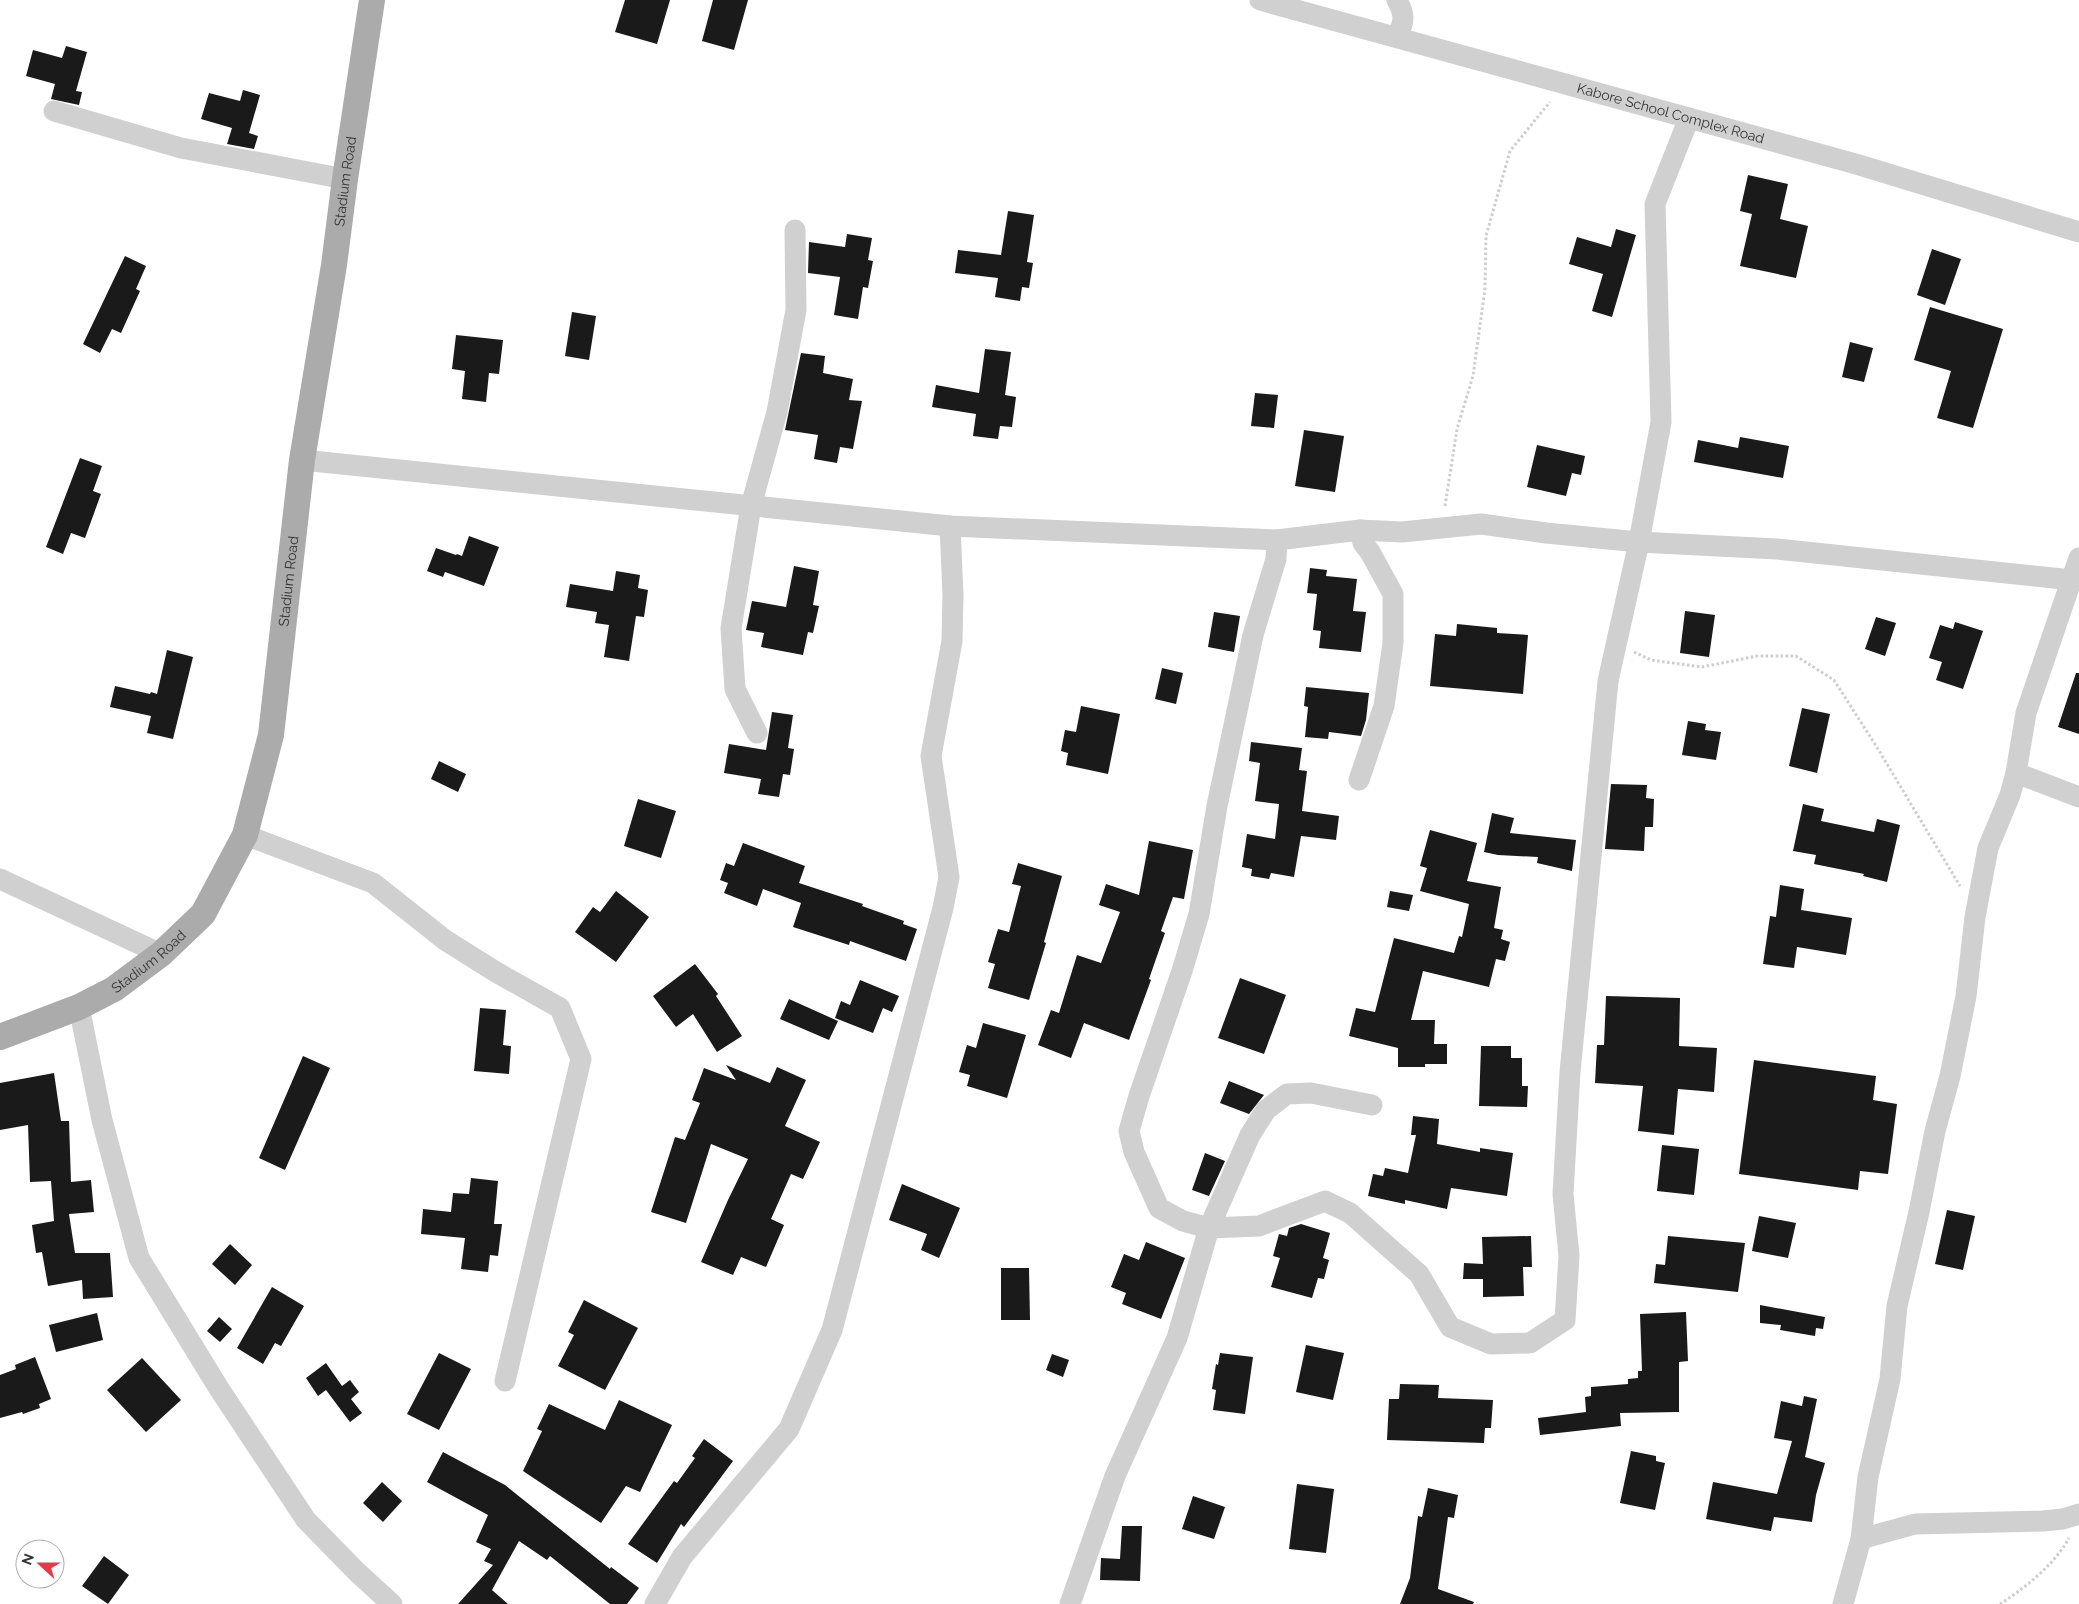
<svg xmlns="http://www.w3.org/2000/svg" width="2079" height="1604" viewBox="0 0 2079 1604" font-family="Raleway,sans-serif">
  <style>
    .building { fill: #1a1a1a }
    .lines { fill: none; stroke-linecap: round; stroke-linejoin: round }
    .path { stroke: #cdcdcd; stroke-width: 3; stroke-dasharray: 2.5 2.5; stroke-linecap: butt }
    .minor { stroke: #d0d0d0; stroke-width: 21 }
    .major { stroke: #ababab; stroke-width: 26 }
    .labels { text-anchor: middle; stroke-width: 5; stroke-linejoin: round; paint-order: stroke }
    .street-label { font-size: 14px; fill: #333; stroke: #fff }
  </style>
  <rect width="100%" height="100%" fill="#fff"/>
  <g class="building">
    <polygon points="625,0 670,0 657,44 615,32"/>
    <polygon points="713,0 748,0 734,50 702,41"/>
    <polygon points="66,46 87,52 76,91 82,92 79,105 51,99 55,84 26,76 33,50 62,58"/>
    <polygon points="243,90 260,95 249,133 258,136 254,149 227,144 232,128 201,119 209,93 240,101"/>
    <polygon points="1748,175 1788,184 1780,219 1808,226 1796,278 1740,266 1752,214 1740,211"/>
    <polygon points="1008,211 1034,215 1027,262 1033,263 1029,288 1022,287 1020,301 995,297 998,278 955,273 958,250 1001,255"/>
    <polygon points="1616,229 1636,235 1612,317 1592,311 1603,274 1569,264 1577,237 1611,247"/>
    <polygon points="847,234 872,238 868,260 873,261 868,288 863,287 858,319 834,315 840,277 808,273 809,242 845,247"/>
    <polygon points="1932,249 1961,259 1945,305 1917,295"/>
    <polygon points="125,256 146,266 136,289 140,291 121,333 112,329 100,353 83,344"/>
    <polygon points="1930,307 2003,329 1973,428 1937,418 1951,371 1914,360"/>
    <polygon points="572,312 596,316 589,360 565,356"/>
    <polygon points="456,335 503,340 499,374 489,373 486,402 462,399 465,371 452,369"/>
    <polygon points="1850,342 1873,348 1864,382 1842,377"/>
    <polygon points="985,349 1011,352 1005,395 1016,397 1012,427 1000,426 998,439 973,436 976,414 932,407 936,385 979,393"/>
    <polygon points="801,353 825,356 823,373 853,379 849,400 862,401 853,449 840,447 837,463 814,459 818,435 785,430"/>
    <polygon points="1255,393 1278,395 1274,428 1251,426"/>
    <polygon points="1304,430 1344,436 1335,492 1295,486"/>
    <polygon points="1740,437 1789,446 1783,478 1694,462 1698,440 1738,448"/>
    <polygon points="1537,445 1585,456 1581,475 1572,473 1566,496 1527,487"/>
    <polygon points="80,458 102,466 93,491 101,494 85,538 71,533 63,554 46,547"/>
    <polygon points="469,536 499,547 484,586 445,572 443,577 427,571 436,548 456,555 457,554 462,556"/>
    <polygon points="794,566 819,571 813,605 819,606 813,633 808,632 803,655 761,647 764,633 746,630 752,601 786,607"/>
    <polygon points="1310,568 1327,570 1326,576 1357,579 1353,611 1366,612 1361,652 1319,648 1321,631 1313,630 1317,594 1307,593"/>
    <polygon points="616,571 640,575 638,588 648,590 644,617 636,616 629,661 604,657 609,625 595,623 597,612 566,607 570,584 613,591"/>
    <polygon points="1685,611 1715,615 1709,657 1680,653"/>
    <polygon points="1214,612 1240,616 1234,652 1208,647"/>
    <polygon points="1876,617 1896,623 1885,656 1865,649"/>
    <polygon points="1955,622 1983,631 1963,689 1936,680 1942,662 1929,658 1940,625 1953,629"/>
    <polygon points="1457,624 1497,628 1497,633 1528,635 1523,694 1430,686 1435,634 1456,636"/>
    <polygon points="167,650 193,657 173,739 147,733 151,716 110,707 115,686 150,694 151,692 157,694"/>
    <polygon points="1162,668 1183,673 1176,704 1155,699"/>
    <polygon points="2076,673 2079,673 2079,734 2058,727"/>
    <polygon points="1306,687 1369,693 1366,720 1361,736 1329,732 1328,739 1305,737 1308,707 1304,706"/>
    <polygon points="1081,706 1120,714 1108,774 1066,765 1068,753 1061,751 1065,730 1076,732"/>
    <polygon points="1802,708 1830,714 1817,773 1789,766"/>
    <polygon points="772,712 793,715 788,748 794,749 790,775 783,774 779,797 758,794 761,779 724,773 729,744 766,750"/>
    <polygon points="1688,721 1706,724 1705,730 1721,732 1716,760 1682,755"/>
    <polygon points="1251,742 1302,748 1299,770 1307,771 1302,811 1339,816 1336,840 1301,836 1294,877 1271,873 1269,879 1251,876 1252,869 1242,867 1247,834 1275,839 1279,804 1255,801 1260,763 1249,761"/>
    <polygon points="439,761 466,774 458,792 431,779"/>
    <polygon points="1611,784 1647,785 1646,798 1654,799 1653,827 1645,827 1644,851 1605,849"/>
    <polygon points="638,799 676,811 661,858 624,846"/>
    <polygon points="1803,804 1824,809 1821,821 1874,832 1877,819 1900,825 1887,882 1863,876 1864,874 1814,864 1816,855 1793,851"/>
    <polygon points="1492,813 1514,818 1510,833 1576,840 1572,871 1537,863 1538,857 1498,855 1484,852"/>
    <polygon points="1430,830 1477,843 1467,881 1501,887 1494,928 1503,930 1501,939 1510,942 1505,961 1496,959 1489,987 1423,971 1411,1020 1435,1020 1434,1044 1447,1044 1447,1064 1425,1064 1425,1067 1398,1067 1398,1048 1349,1036 1356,1008 1375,1012 1394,938 1454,953 1459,936 1462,937 1469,904 1420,891 1427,868 1420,866"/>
    <polygon points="1149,841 1193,850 1184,899 1173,897 1161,931 1165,933 1149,979 1151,980 1129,1040 1084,1023 1071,1058 1038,1045 1051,1010 1059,1013 1077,955 1101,963 1120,912 1099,905 1106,884 1139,895"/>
    <polygon points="743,843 805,866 799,883 863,904 862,906 904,921 903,924 917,929 906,961 850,941 849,945 793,927 801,903 763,889 757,906 724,893 728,883 720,880 726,863 734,866"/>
    <polygon points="1018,863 1062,876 1044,942 1046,943 1029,1000 988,988 995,964 988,962 998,929 1009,932 1021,886 1012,884"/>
    <polygon points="1780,885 1804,889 1801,910 1852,918 1846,955 1797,947 1794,968 1763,964 1770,916 1776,917"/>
    <polygon points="616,891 649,917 616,962 575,932 593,907 600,912"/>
    <polygon points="1390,891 1413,895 1409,911 1387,907"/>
    <polygon points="695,964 718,994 716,996 742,1036 717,1052 693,1014 676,1027 653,996"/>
    <polygon points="1240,978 1286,995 1264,1054 1218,1038"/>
    <polygon points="860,980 899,996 892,1012 883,1008 873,1033 835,1018 841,1001 850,1005"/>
    <polygon points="1606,996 1680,998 1679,1046 1717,1048 1714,1092 1678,1089 1674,1135 1638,1131 1643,1086 1595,1083 1597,1045 1604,1045"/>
    <polygon points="789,999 838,1021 829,1040 780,1019"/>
    <polygon points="480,1008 506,1010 503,1045 511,1046 509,1074 474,1071"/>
    <polygon points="983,1023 1026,1035 1007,1098 967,1086 970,1075 959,1072 967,1045 976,1048"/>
    <polygon points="1481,1046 1511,1046 1511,1058 1522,1058 1522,1086 1528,1086 1527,1107 1479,1106"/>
    <polygon points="303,1056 330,1068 285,1170 259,1158"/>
    <polygon points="1754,1060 1876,1076 1873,1100 1897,1104 1888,1174 1860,1171 1858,1190 1739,1174"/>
    <polygon points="726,1065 770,1083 777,1067 806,1080 785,1126 820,1142 803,1179 791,1174 771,1219 784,1225 766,1267 741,1257 733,1275 701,1262 728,1200 748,1159 711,1144 686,1223 651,1212 675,1137 685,1140 700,1103 692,1100 704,1068 736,1080"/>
    <polygon points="54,1073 61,1121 69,1121 71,1182 91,1180 94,1212 69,1214 75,1253 110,1253 113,1297 83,1299 82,1280 48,1286 42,1252 36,1253 32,1225 54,1221 51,1181 30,1182 28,1125 0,1130 0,1083"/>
    <polygon points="1229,1081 1264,1095 1249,1114 1220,1103"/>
    <polygon points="1413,1116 1439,1119 1437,1144 1480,1152 1480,1148 1513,1153 1507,1196 1451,1188 1447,1209 1405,1200 1405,1204 1368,1196 1373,1174 1383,1176 1385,1168 1408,1173 1416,1135 1411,1135"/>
    <polygon points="1662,1145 1699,1149 1694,1195 1657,1191"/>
    <polygon points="1205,1153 1225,1161 1209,1196 1192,1190"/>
    <polygon points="471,1178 498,1181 494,1224 502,1224 498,1256 490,1255 488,1272 461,1269 465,1238 421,1234 423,1209 451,1212 453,1193 469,1194"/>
    <polygon points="902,1184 960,1208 939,1258 921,1250 927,1234 889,1220"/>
    <polygon points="1947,1210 1975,1216 1963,1270 1935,1264"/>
    <polygon points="1759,1216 1796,1223 1788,1258 1752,1251"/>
    <polygon points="1301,1224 1330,1233 1323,1258 1329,1260 1324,1279 1318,1278 1312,1298 1271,1287 1280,1258 1273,1256 1279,1234 1287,1236 1289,1228"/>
    <polygon points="1531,1236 1532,1267 1523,1267 1524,1296 1483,1297 1483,1279 1463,1279 1464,1263 1483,1264 1482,1237"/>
    <polygon points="1668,1236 1745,1243 1738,1292 1654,1283 1656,1264 1665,1265"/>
    <polygon points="1146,1242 1185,1258 1161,1319 1122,1304 1126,1293 1111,1287 1124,1254 1139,1260"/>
    <polygon points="230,1244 252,1265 235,1285 212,1264"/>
    <polygon points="1001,1268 1029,1268 1030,1320 1001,1320"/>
    <polygon points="272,1287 304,1306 281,1346 275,1343 263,1364 237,1348"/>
    <polygon points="584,1300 638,1328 605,1390 558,1366 574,1335 568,1332"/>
    <polygon points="1760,1305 1825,1317 1823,1329 1816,1328 1815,1336 1780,1330 1781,1325 1760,1323"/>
    <polygon points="1686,1312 1688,1361 1679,1362 1679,1412 1620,1413 1621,1426 1540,1435 1538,1418 1586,1412 1585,1397 1591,1396 1591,1387 1628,1384 1628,1379 1638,1378 1638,1371 1642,1371 1640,1314"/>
    <polygon points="97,1313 103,1340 56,1352 49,1325"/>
    <polygon points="219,1317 232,1329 220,1342 207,1331"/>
    <polygon points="1306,1345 1344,1353 1333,1400 1296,1392"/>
    <polygon points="439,1353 471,1369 439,1430 407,1414"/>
    <polygon points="1220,1353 1253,1357 1245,1414 1213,1410 1216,1390 1212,1389 1216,1364 1218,1365"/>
    <polygon points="1052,1354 1069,1360 1063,1377 1046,1370"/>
    <polygon points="35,1357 51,1399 39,1404 40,1408 23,1414 22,1412 0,1418 0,1375 16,1369 15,1365"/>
    <polygon points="142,1358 181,1400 146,1432 107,1390"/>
    <polygon points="326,1363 342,1386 350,1380 359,1392 351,1399 362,1413 350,1422 326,1390 318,1396 306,1378"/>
    <polygon points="1400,1384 1439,1385 1438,1398 1493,1400 1491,1428 1485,1428 1484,1443 1387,1440 1389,1399 1399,1399"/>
    <polygon points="1804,1396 1817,1399 1805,1457 1825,1463 1816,1495 1812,1522 1774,1517 1771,1531 1706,1519 1713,1482 1777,1494 1792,1441 1774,1438 1781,1401 1802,1406"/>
    <polygon points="619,1400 672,1425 640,1492 626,1486 601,1523 523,1471 542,1431 537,1429 549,1404 605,1430"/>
    <polygon points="704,1439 733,1461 684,1527 681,1524 657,1563 628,1544 674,1481 677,1483 695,1458 692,1456"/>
    <polygon points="1631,1451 1656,1456 1656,1461 1665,1463 1655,1510 1620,1503"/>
    <polygon points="443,1452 505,1485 610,1569 611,1567 639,1588 627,1604 610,1604 550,1556 547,1560 519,1541 492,1590 508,1604 458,1604 493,1565 484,1561 491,1549 476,1542 488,1515 427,1482"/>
    <polygon points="382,1482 402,1501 383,1522 363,1503"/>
    <polygon points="1297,1484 1334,1489 1326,1553 1289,1549"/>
    <polygon points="1428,1488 1458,1495 1454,1518 1448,1517 1438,1589 1474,1602 1473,1604 1400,1604 1410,1578 1418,1516 1422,1517"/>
    <polygon points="1193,1496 1225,1507 1214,1539 1182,1529"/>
    <polygon points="1122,1526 1142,1526 1140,1581 1100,1580 1101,1558 1120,1559"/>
    <polygon points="104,1556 129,1575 108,1604 82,1586"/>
  </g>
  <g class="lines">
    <g class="path">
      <polyline points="1445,506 1457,429 1473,376 1485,289 1486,236 1510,151 1550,102"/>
      <polyline points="1634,652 1651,660 1702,667 1757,656 1796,656 1834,680 1878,749 1960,886"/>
      <path d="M2000 1604C2024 1589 2056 1563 2069 1538"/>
    </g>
    <g class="minor">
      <path id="s1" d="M1260 0 1856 164 2079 232"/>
      <path d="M1397 0C1405 15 1405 21 1397 36"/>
      <polyline points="54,111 181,148 345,179"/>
      <polyline points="302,460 950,526 1277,540 1360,530 1402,532 1481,524 1546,533 1639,542 1777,549 2072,580"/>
      <polyline points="1277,540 1276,559 1253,635 1217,806 1199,914 1182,971 1139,1096 1129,1131 1134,1152 1159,1208 1183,1221 1209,1228 1259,1226 1325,1201 1350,1213 1419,1274 1450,1327 1491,1344 1530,1343 1565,1320 1569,1256 1563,1194 1570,1072 1608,681 1639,542 1661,422 1655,204 1689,118"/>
      <polyline points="757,733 735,689 731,628 751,506 777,412 796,310 795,230"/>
      <polyline points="2016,773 2079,797"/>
      <polyline points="1359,780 1384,706 1393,643 1393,594 1370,552 1363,543 1360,530"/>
      <polyline points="245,835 373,883 445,940 496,972 560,1008 581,1059 505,1381"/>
      <polyline points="0,879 161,954"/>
      <polyline points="79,1007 102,1120 139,1258 218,1387 306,1520 357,1572 392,1604"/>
      <polyline points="1861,1539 1915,1524 2043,1521 2063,1519 2079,1514"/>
      <polyline points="655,1604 682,1557 789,1429 832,1330 943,908 949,877 931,756 952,641 953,595 950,526"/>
      <polyline points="1070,1604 1115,1476 1177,1338 1209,1228 1250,1135 1266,1110 1287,1094 1311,1093 1372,1105"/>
      <polyline points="1843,1604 1861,1539 1868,1477 1890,1379 1897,1306 1919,1212 1935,1131 1950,1076 1966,996 1975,917 1988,848 2010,795 2016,773 2026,713 2079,558"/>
    </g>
    <path class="major" id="s2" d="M0 1037 79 1007 114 989 161 954 203 914 245 835 271 735 302 460 334 265 345 179 372 0"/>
  </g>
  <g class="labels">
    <g class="street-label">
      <text dy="5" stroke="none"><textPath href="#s1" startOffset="426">Kabore School Complex Road</textPath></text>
      <text dy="5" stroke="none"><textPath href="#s2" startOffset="992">Stadium Road</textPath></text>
      <text dy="5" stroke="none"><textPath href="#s2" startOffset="588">Stadium Road</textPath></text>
      <text dy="5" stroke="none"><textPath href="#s2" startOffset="168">Stadium Road</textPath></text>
    </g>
  </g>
  <g transform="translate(40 1564) rotate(291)"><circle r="24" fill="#ffffff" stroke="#adadad"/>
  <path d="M0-4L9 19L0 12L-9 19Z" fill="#e63946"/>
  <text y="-8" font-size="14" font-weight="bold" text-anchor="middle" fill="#333333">N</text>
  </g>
</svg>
